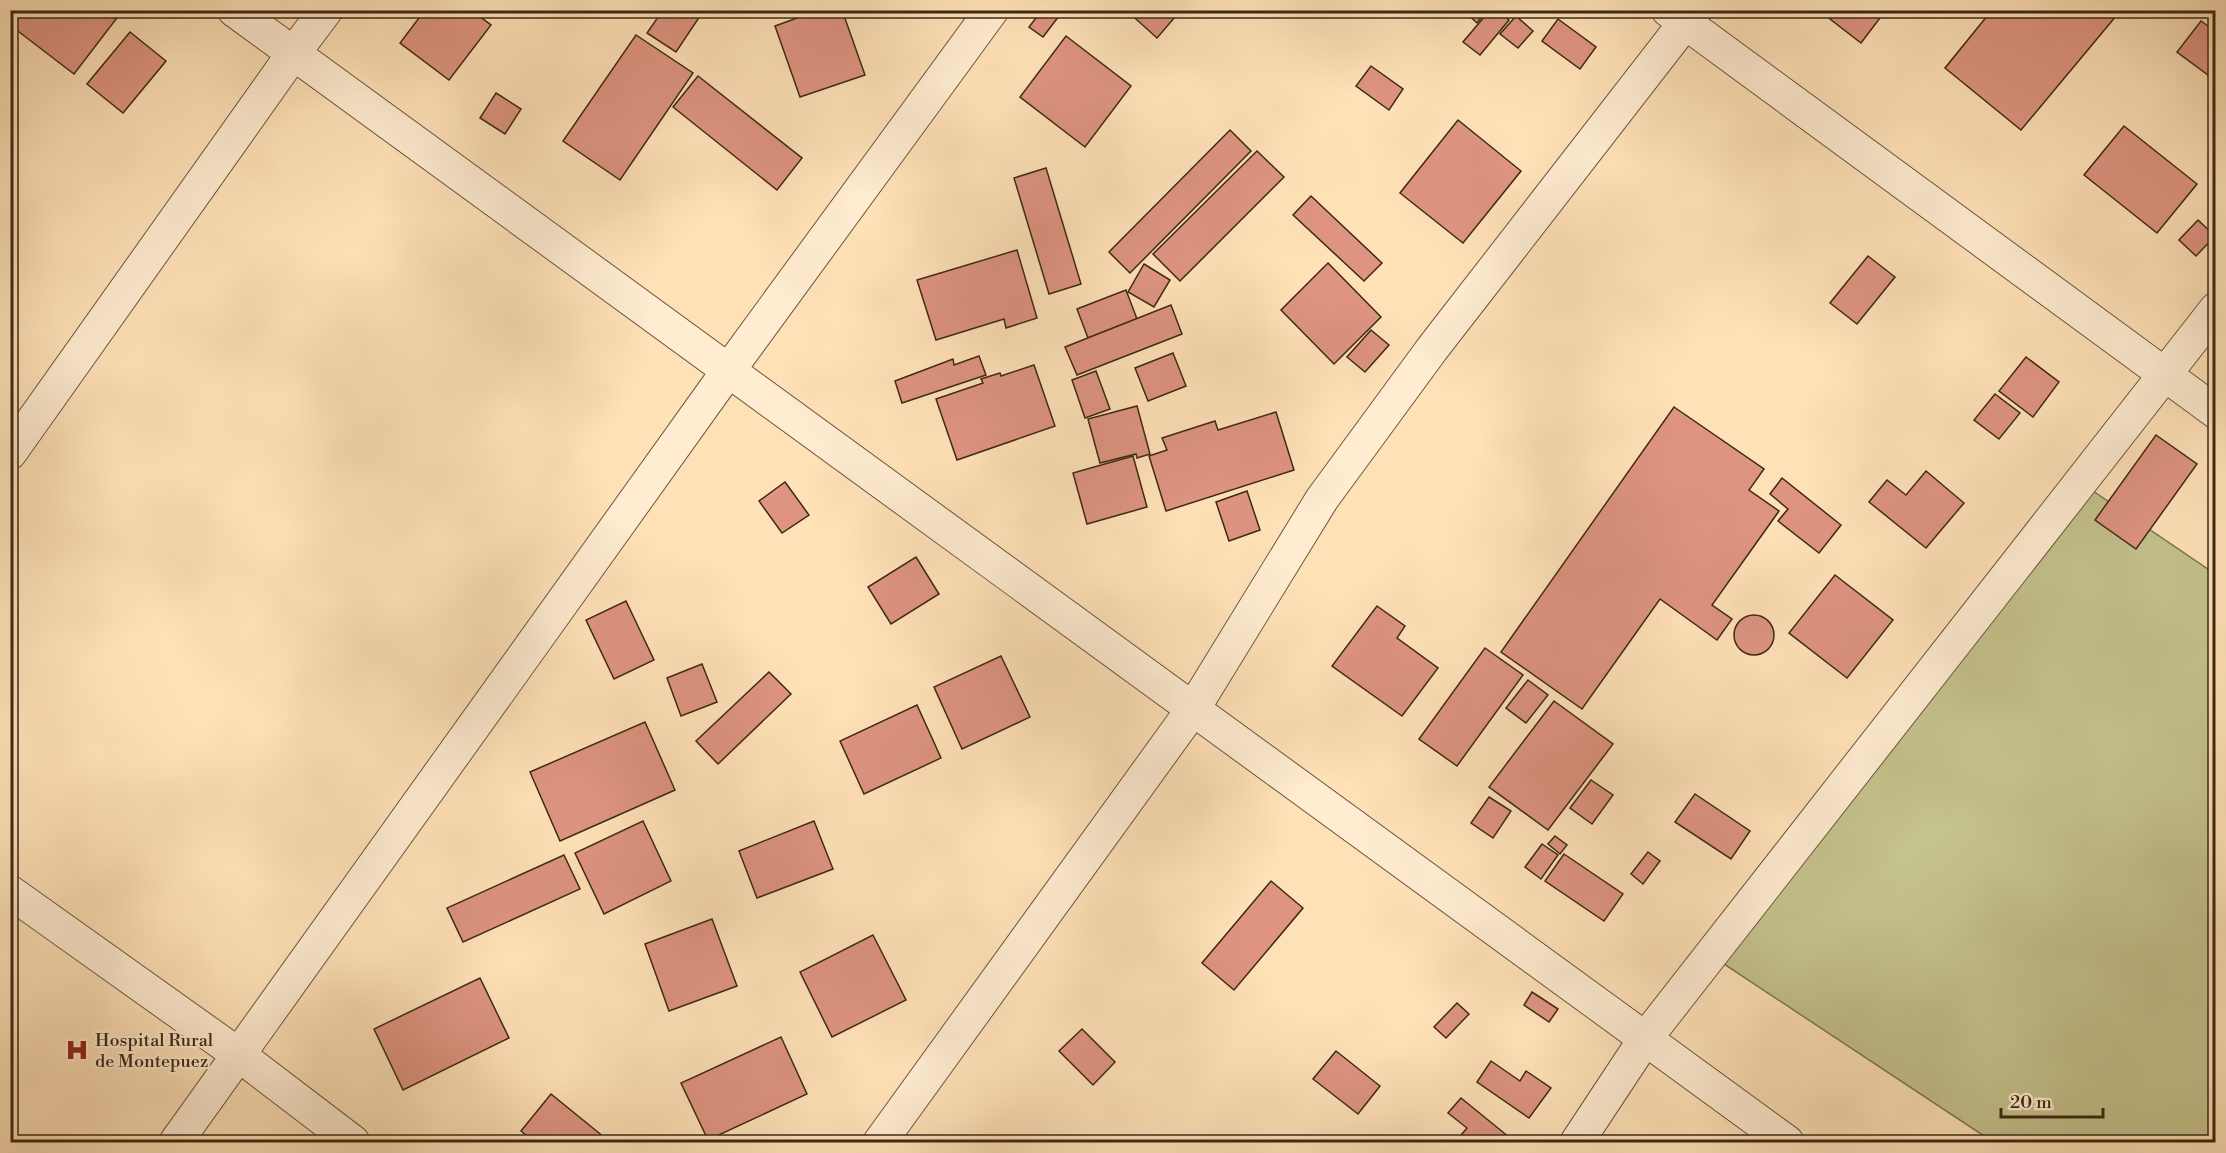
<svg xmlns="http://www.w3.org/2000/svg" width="2226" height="1153" viewBox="0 0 2226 1153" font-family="'Libre Bodoni',serif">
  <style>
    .green { fill: #c4c28d; stroke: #807650; stroke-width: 1.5 }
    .building { fill: #de9481; stroke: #3c2913; stroke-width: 1.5 }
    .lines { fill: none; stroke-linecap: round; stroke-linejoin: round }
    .minor-casing { stroke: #6d573c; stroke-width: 35 }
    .minor { stroke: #ffecd1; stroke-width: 33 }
    .labels { text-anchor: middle; stroke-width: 4.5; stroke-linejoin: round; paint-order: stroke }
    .poi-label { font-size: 18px; fill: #3c2913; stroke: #ffecd1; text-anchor: start }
  </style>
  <rect width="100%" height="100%" fill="#ffe1b8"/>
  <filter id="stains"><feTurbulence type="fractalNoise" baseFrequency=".00333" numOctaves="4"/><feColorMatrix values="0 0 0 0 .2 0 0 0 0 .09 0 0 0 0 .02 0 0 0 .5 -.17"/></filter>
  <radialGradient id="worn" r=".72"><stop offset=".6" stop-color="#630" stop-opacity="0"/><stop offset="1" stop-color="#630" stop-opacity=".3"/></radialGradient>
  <polygon class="green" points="2068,474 2215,574 2215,1142 1993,1142 1718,960"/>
  <g class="building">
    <polygon points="10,10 123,10 74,74 10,25"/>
    <polygon points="425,10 471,10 491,25 449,80 400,43"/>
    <polygon points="663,10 704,10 676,52 647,33"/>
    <polygon points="819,10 842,10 865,75 800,97 775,26"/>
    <polygon points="1042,10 1052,10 1059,16 1043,37 1029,27"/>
    <polygon points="1126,10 1181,10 1157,38"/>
    <polygon points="1463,10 1487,10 1477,23"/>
    <polygon points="1490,10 1497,10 1509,20 1480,55 1463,42"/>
    <polygon points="1822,10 1886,10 1861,43 1821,12"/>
    <polygon points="1992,10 2109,10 2116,16 2021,130 1945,68"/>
    <polygon points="1516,16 1533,31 1518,48 1500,34"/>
    <polygon points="1558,19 1596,47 1580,69 1542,41"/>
    <polygon points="2201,21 2216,32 2216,81 2177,52"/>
    <polygon points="130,32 166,61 123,113 87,84"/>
    <polygon points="636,35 693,73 620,180 563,141"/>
    <polygon points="1066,36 1131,86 1085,147 1020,97"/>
    <polygon points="1371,66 1403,89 1389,110 1356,86"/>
    <polygon points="698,76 802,158 777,190 673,107"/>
    <polygon points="496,93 521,109 505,134 480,118"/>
    <polygon points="1458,120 1521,171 1463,243 1400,193"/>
    <polygon points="2124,126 2197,184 2157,233 2084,175"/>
    <polygon points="1230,130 1251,151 1130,273 1109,252"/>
    <polygon points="1257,151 1284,177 1180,281 1153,254"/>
    <polygon points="1046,168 1081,284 1049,294 1014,178"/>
    <polygon points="1311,196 1382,263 1364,281 1293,215"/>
    <polygon points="2198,220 2215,236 2196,256 2179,240"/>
    <polygon points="1017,250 1037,318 1006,328 1004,319 936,340 917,280"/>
    <polygon points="1868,256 1895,277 1857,324 1830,303"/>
    <polygon points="1328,263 1381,317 1334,364 1281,310"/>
    <polygon points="1144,264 1170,280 1154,307 1128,292"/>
    <polygon points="1126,290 1137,319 1088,338 1077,309"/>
    <polygon points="1171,305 1182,334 1077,375 1065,347"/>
    <polygon points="1371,330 1389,345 1365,372 1347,357"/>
    <polygon points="1173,353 1186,386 1148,401 1135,368"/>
    <polygon points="979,356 986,375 902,403 895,381 953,359 954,365"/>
    <polygon points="2026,357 2059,382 2033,417 1999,391"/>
    <polygon points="1034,365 1055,426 957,460 936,399 983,383 981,379 1000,373 1001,376"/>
    <polygon points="1096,371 1110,409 1085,418 1072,380"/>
    <polygon points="1995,394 2020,413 1999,439 1974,420"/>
    <polygon points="1137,406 1150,454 1137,458 1136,454 1100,463 1088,419"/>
    <polygon points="1674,407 1764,469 1749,490 1779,511 1712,605 1732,619 1717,640 1660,599 1582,709 1501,652"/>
    <polygon points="1276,412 1294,470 1166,511 1149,456 1167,450 1162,438 1215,421 1218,430"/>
    <polygon points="2156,435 2197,464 2136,549 2095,520"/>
    <polygon points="1133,456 1147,507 1087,524 1073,473"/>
    <polygon points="1926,471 1964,503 1926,548 1869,502 1887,480 1906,495"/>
    <polygon points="1782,478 1841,525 1819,553 1778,521 1788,509 1770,494"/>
    <polygon points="785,482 809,515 782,533 759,501"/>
    <polygon points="1247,491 1260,530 1229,541 1216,502"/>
    <polygon points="916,557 939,594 891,624 868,587"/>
    <polygon points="1835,575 1893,620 1847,678 1789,633"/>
    <polygon points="626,601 654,660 614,679 586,620"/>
    <polygon points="1377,606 1405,626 1397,638 1438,668 1402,716 1332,666"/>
    <circle cx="1754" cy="635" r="20"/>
    <polygon points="1485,648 1523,675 1457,766 1419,739"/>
    <polygon points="1001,656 1030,717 962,749 934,687"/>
    <polygon points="702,664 717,702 681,716 667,678"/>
    <polygon points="769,672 791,694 718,764 696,741"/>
    <polygon points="1528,680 1548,695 1526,723 1506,708"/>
    <polygon points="1554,701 1613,744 1548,830 1489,787"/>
    <polygon points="917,705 941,758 864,794 840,741"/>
    <polygon points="645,722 675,790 560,841 530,772"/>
    <polygon points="1591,780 1613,795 1592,824 1570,808"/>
    <polygon points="1695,794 1750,831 1731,859 1675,822"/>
    <polygon points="1489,797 1511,811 1493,838 1471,823"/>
    <polygon points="643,821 671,881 604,914 575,853"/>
    <polygon points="814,821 833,869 757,898 739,851"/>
    <polygon points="1555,836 1567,845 1560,854 1548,844"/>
    <polygon points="1542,844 1558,855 1541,879 1525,867"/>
    <polygon points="1648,852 1660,861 1643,884 1631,874"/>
    <polygon points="1564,854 1623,894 1604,921 1545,881"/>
    <polygon points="564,855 580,889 463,942 447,908"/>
    <polygon points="1271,881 1303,908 1234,990 1202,963"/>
    <polygon points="712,919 737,986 669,1011 645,944"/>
    <polygon points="873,935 906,1000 832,1037 800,972"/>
    <polygon points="480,978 509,1038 403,1090 374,1029"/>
    <polygon points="1532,992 1558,1009 1549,1022 1524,1005"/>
    <polygon points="1457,1003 1469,1014 1446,1038 1434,1027"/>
    <polygon points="1082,1029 1115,1062 1093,1085 1059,1051"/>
    <polygon points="781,1037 807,1094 708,1140 681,1083"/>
    <polygon points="1336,1051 1380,1086 1358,1114 1313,1079"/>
    <polygon points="1491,1061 1520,1081 1526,1071 1551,1088 1529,1118 1477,1082"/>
    <polygon points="551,1094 610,1142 534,1142 521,1131"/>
    <polygon points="1461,1098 1509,1137 1505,1142 1455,1142 1467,1128 1448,1113"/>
  </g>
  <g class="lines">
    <g class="minor-casing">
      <g id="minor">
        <polyline points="234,10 1787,1142"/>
        <polyline points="1668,10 2216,412"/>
        <polyline points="10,453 293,54 326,10"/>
        <polyline points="10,892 239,1055 353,1142"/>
        <polyline points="176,1142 728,371 992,10"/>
        <polyline points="880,1142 1193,709 1322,499 1432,349 1695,10"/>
        <polyline points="1577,1142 1645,1039 2216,309"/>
      </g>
    </g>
    <use href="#minor" class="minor"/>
  </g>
  <defs>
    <g id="hospital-bare" transform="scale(1.8)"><path d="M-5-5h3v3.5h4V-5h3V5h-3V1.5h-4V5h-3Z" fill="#8f2418" stroke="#ffecd1" stroke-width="2.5" paint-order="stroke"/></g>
  </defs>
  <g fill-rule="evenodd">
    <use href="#hospital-bare" x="77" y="1050"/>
  </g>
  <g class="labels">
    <g class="poi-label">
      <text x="95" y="1046">Hospital Rural<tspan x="95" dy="21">de Montepuez</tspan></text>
    </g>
  </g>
  <rect width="2226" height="1153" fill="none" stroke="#ffe1b8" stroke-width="36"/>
  <rect x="12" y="12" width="2202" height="1129" fill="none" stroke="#3c2913" stroke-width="3"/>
  <rect x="18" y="18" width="2190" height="1117" fill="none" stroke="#3c2913" stroke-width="1.5"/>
  <path d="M2001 1108v9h102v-9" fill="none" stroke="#3c2913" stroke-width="3"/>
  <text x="2010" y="1108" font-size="18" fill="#3c2913" stroke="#ffecd1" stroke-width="4.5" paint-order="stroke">20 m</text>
  <rect width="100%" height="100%" filter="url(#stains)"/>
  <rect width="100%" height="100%" fill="url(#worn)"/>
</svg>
